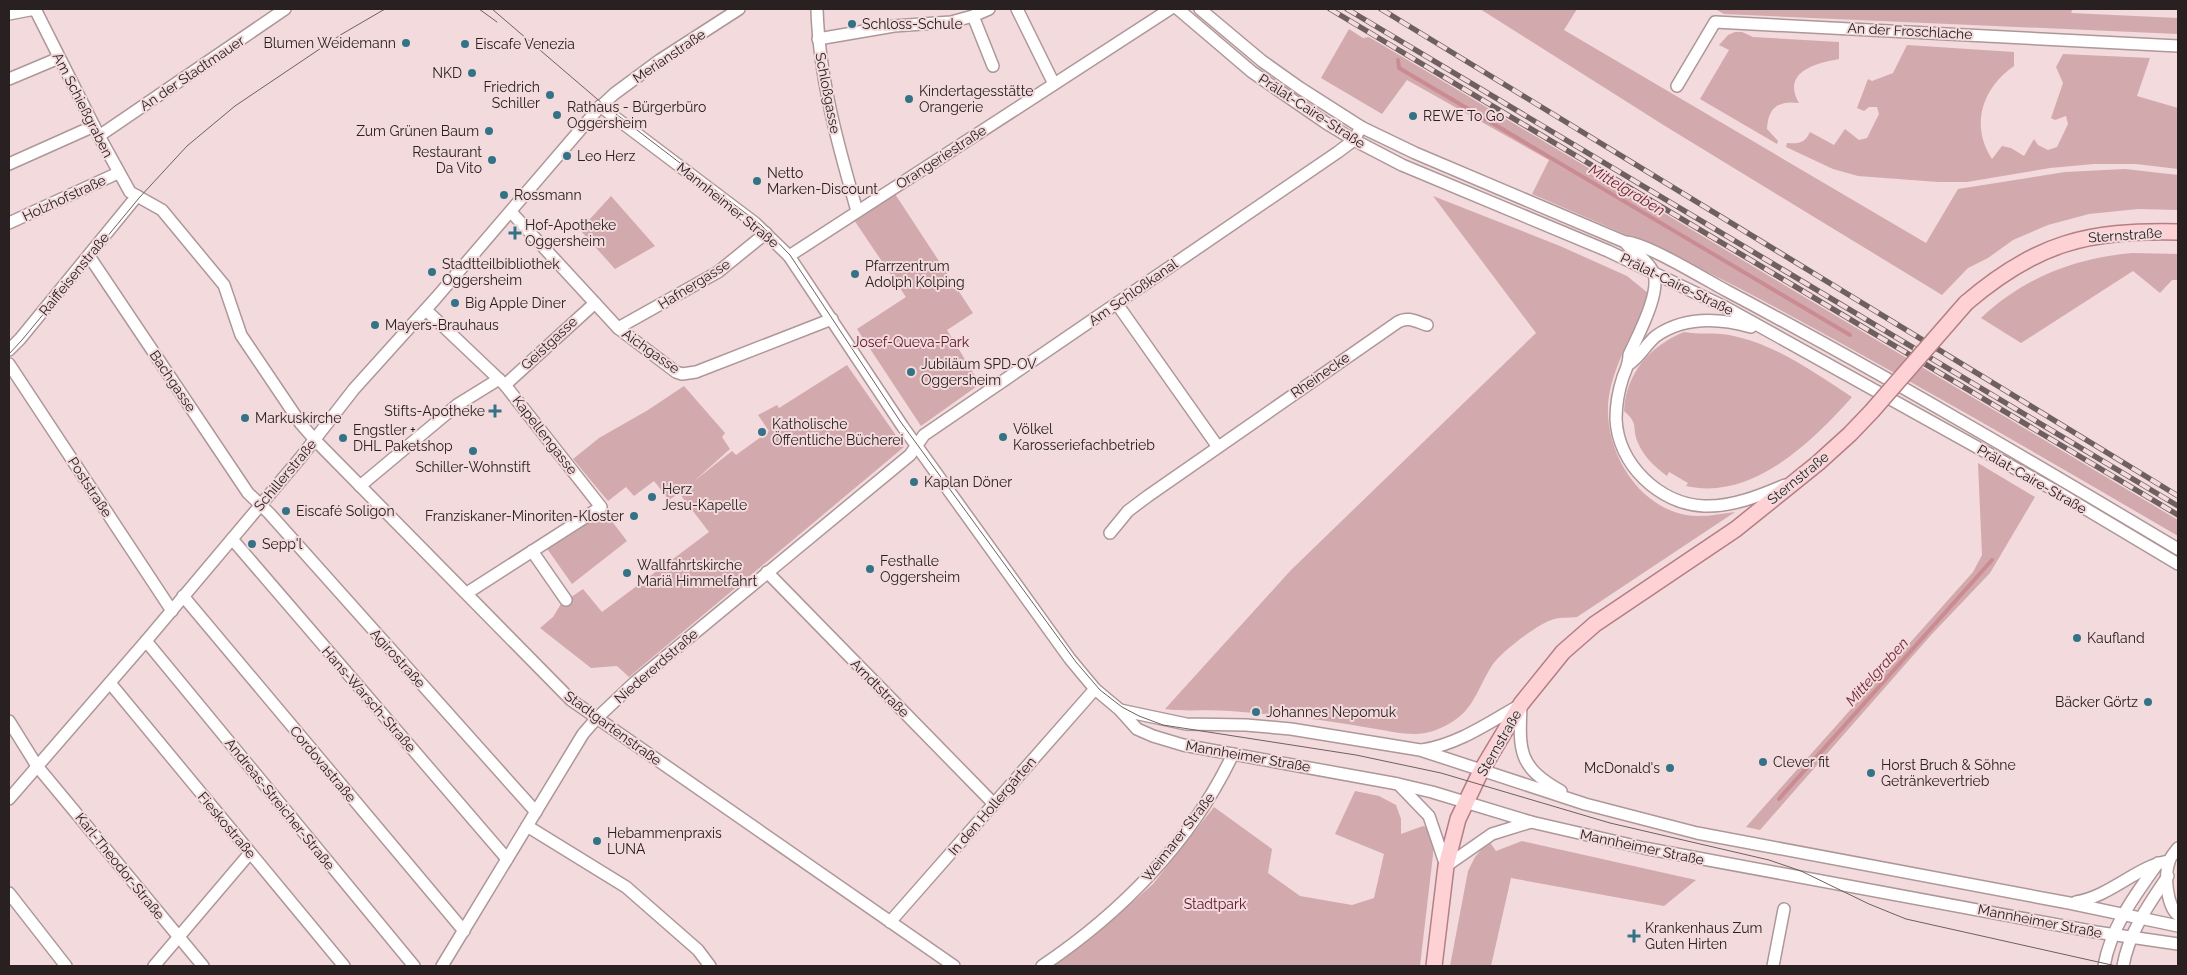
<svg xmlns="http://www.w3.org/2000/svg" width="2187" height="975" viewBox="0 0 2187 975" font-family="Raleway,sans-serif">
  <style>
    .green { fill: #d2aaad }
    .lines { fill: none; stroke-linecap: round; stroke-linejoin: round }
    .stream { stroke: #ca8c92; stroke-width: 4 }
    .minor-casing { stroke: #ae9799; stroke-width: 14 }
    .major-casing { stroke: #b37f84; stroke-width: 18 }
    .minor { stroke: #fff; stroke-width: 11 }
    .major { stroke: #fed1d5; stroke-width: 15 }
    .tram { stroke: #6e6061; stroke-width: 1 }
    .rail-casing { stroke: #6e6061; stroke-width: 5.5 }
    .rail { stroke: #f3dadc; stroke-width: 4; stroke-dasharray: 11; stroke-linecap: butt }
    .major-bridge-casing { stroke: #b37f84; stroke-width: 18; stroke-linecap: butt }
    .major-bridge { stroke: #fed1d5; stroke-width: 15 }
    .poi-dot { fill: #347287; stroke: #f3dadc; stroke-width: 2 }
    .labels { text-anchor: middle; stroke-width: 4; stroke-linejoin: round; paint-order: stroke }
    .poi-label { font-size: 14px; fill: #292021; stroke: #f3dadc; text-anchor: start }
    .street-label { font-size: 14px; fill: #292021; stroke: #f3dadc }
    .park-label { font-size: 14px; fill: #5d1424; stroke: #f3dadc }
    .water-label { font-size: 15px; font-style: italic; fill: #702632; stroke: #f3dadc }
  </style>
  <rect width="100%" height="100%" fill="#f3dadc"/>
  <g class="green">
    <polygon points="1480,9 1577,9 1564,30 1926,243 1958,189 2065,172 2125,169 2178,175 2178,210 2138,209 2089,214 2048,225 2013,240 1988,258 1968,268 1942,295 1665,126"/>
    <polygon points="1715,9 2073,9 2071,13 2178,18 2178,34 1724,14"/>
    <path d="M1349 29 1363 38 1369 37 2178 520V536C2039 455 1900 374 1758 298 1685 259 1608 227 1532 194L1549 160 1407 80 1382 114 1321 78Z"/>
    <path d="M1735 32H1742L1753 37 1839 42V59C1816 63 1781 72 1799 103 1778 100 1768 108 1767 129L1778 141 1777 144 1700 99 1729 50 1719 45 1728 35Z"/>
    <path d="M1907 45 2014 52V66C1982 88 1970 126 1992 159L2002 146 2011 148 2024 156 2034 139 2038 145 2048 150 2057 147 2068 124 2066 116 2055 120 2051 118 2063 83 2056 67 2063 54 2150 58 2137 96 2178 108V169L2136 164H2094L2050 168 1967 182H1938L1858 176 1833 169 1786 147 1787 143C1799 144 1805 143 1810 132L1834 145 1845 129 1859 140 1867 138 1879 114 1877 107H1869L1864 111 1857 108 1868 79 1872 81 1893 73Z"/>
    <polygon points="895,194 973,313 947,330 980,384 921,426 857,329 906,297 854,220"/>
    <polygon points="611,196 655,246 615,269 580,230"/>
    <path d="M1433 196 1560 246 1627 276 1648 293 1646 303C1632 336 1610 371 1608 406 1606 453 1638 506 1686 515 1703 518 1719 514 1735 512L1577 617C1569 618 1561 617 1554 619 1539 623 1499 653 1491 667 1473 697 1473 715 1436 730 1417 738 1395 732 1376 729 1328 720 1279 715 1230 711 1208 709 1187 712 1165 709L1291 570 1536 333Z"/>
    <path d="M2132 253 2178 254V280H2172L2160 293 2133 271 2021 343 1981 318C2023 278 2075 258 2132 253Z"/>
    <path d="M1684 332C1699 335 1714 332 1729 335 1776 344 1813 372 1852 397 1812 442 1752 501 1686 486L1688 483 1669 472 1667 476C1655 467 1644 457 1638 443 1631 427 1640 425 1624 411 1626 373 1650 346 1684 332Z"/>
    <polygon points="847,365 904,447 629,677 617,666 591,668 540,628 553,617 561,604 583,589 602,612 709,532 679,493 669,500 654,481 634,496 626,487 608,501 573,459 599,438 648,410 684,386 725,433 722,437 730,449 693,482 732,451 736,455 769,431 758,415 777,405 779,408"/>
    <polygon points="1978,463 2035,497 1990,573 1932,634 1760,830 1746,827 1973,572 1982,555"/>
    <polygon points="601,507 627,541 572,584 543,543"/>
    <polygon points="1355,791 1379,796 1396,805 1401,819 1401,834 1423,826 1430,828 1433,840 1433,855 1420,966 1054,966 1118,915 1153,884 1214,807 1272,849 1268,873 1300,896 1352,905 1374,898 1384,854 1335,834"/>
    <polygon points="1489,841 1496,851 1522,841 1696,880 1664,906 1511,878 1491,966 1450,966 1468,871 1475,857"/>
  </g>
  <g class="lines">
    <g class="stream">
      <polyline points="1398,60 1399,68 1850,335"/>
      <polyline points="1779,799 1992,560"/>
    </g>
    <g class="minor-casing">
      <g id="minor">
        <path d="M817 9C819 78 838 145 857 211"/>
        <polyline points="1017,9 1054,84"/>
        <polyline points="1178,9 1252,72 1326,123 1354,140 1402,165 1608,251 1725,307 2054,490 2178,564"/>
        <path d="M1200 9 1262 61 1300 88 1361 127 1415 153 1625 242C1645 242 1706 280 1727 291 1880 372 2029 460 2178 549"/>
        <polyline points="9,14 35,9 99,136 130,192 162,210 224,285 241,335 301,424 315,440 571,700 954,966"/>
        <polyline points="973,16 993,66"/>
        <polyline points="818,39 894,26 951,22 973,16 989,9"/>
        <polyline points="9,79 59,58"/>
        <polyline points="1677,86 1715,22 2178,46"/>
        <polyline points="600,106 755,223 789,256 903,427 1070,659 1095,689 1120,710 1137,729 1153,736 1183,745 1398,784 1432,792 1531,822 1644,848 2096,932 2178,944"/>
        <polyline points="99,136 285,9"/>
        <polyline points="9,164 94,126"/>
        <polyline points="511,212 618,328 676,372 682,374 696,372 832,319"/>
        <polyline points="9,223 118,173"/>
        <path d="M1625 242C1633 253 1645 257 1652 270 1664 288 1637 337 1629 355 1629 364 1626 369 1623 377 1619 389 1616 405 1616 419 1618 464 1659 504 1704 506 1732 507 1759 496 1785 485"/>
        <polyline points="89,256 248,493 269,513 536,812"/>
        <polyline points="789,256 1170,9"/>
        <polyline points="1117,304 1218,447"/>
        <polyline points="426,310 505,385 601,507 467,593"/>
        <polyline points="618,328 718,272 766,233"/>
        <polyline points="9,350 20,339 137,196"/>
        <polyline points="9,364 172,611"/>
        <path d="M1629 364C1640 357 1646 344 1656 336 1685 316 1719 318 1751 327"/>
        <polyline points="505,385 595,303"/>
        <polyline points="360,486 457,405 499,379"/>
        <path d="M1110 533 1128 511 1148 496 1398 322C1408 316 1417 322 1427 325"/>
        <polyline points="232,539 507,859"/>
        <polyline points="532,551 566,600"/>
        <polyline points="767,572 994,804"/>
        <polyline points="183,596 464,931"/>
        <polyline points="146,641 414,966"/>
        <polyline points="110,683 344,966"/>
        <path d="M1521 705C1519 751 1518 767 1561 791"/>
        <polyline points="1120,710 1186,724 1246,725 1291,729 1420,750 1585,804 1697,833 2069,903 2178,926"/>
        <polyline points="9,721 37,766 203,966"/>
        <path d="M1422 750C1459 744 1488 723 1520 705"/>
        <polyline points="1400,786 1429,816 1446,866 1492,834 1531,822"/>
        <polyline points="9,799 146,641 301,457 354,389 436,298 598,109 614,94 660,60 739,9"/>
        <polyline points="527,826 626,887 698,950 710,966"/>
        <path d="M2178 848C2175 852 2170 857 2169 862 2164 876 2167 906 2178 915"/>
        <polyline points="9,893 66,966"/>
        <path d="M2076 902C2111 896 2137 866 2169 861"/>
        <polyline points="890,922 1095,689"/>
        <polyline points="154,966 250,853"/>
        <polyline points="442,966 583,734 596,719 634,683 910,455 924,435 1338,152 1354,140 1361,127"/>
        <path d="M1042 966C1121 913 1192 841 1233 754"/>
        <polyline points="1773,966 1784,909"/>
        <path d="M2104 966C2111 927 2135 895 2158 863"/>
        <path d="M2123 966C2129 932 2149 904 2168 876"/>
      </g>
    </g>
    <g class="major-casing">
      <g id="major">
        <path d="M1966 303C2036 243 2087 230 2178 232"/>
        <polyline points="1434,966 1446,866 1458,819 1481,771 1521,704 1563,652 1595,624 1736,529 1818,463 1850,434 1872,411"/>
      </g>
    </g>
    <use href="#minor" class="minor"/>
    <use href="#major" class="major"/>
    <g class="tram">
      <polyline points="479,9 497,22"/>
      <polyline points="492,9 603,104 761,225 790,255 900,421 1076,662 1100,690 1122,707 1139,716 1163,725 1356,755 1441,773 1610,823 1769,860 1801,871 1869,904 1906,919 2116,966"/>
      <polyline points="9,354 22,340 139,198 187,146 235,106 342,34 385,9"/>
    </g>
    <g class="rail-casing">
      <g id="rail">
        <polyline points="1330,9 2178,515"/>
        <polyline points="1347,9 2178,506"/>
        <polyline points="1381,9 2178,496"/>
      </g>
    </g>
    <use href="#rail" class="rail"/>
    <g class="major-bridge-casing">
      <polyline id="major-bridge" points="1872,411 1966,303"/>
    </g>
    <use href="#major-bridge" class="major-bridge"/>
  </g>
  <g class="poi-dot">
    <circle cx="852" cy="24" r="5"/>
    <circle cx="406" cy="43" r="5"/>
    <circle cx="465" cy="44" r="5"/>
    <circle cx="472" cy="73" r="5"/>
    <circle cx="550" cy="95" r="5"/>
    <circle cx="909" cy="99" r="5"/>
    <circle cx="557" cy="115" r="5"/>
    <circle cx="1413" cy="116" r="5"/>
    <circle cx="489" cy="131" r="5"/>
    <circle cx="567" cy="156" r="5"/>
    <circle cx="492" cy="160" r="5"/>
    <circle cx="757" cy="181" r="5"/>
    <circle cx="504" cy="195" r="5"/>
    <path d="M512.5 225.5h5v5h5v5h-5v5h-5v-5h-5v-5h5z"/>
    <circle cx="432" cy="272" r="5"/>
    <circle cx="855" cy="274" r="5"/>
    <circle cx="455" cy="303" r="5"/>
    <circle cx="375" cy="325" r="5"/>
    <circle cx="911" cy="372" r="5"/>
    <path d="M492.5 403.5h5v5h5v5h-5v5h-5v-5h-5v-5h5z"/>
    <circle cx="245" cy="418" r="5"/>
    <circle cx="762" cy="432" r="5"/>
    <circle cx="1003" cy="437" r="5"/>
    <circle cx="343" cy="438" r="5"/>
    <circle cx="473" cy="451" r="5"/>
    <circle cx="914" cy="482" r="5"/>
    <circle cx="652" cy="497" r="5"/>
    <circle cx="286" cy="511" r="5"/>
    <circle cx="634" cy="516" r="5"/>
    <circle cx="252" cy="544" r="5"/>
    <circle cx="870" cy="569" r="5"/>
    <circle cx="627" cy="573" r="5"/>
    <circle cx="2077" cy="638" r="5"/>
    <circle cx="2148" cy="702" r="5"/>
    <circle cx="1256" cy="712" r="5"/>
    <circle cx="1763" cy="762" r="5"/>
    <circle cx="1670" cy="768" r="5"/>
    <circle cx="1871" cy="773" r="5"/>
    <circle cx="597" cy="841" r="5"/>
    <path d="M1631.5 928.5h5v5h5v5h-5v5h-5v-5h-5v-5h5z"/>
  </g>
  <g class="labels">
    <g class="poi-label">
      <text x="862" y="29">Schloss-Schule</text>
      <text x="396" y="48" text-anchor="end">Blumen Weidemann</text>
      <text x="475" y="49">Eiscafe Venezia</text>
      <text x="462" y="78" text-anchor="end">NKD</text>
      <text x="540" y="92" text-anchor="end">Friedrich<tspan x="540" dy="16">Schiller</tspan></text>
      <text x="919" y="96">Kindertagesstätte<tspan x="919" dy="16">Orangerie</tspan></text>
      <text x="567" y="112">Rathaus - Bürgerbüro<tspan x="567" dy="16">Oggersheim</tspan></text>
      <text x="1423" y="121">REWE To Go</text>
      <text x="479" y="136" text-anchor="end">Zum Grünen Baum</text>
      <text x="482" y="157" text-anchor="end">Restaurant<tspan x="482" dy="16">Da Vito</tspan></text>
      <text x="577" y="161">Leo Herz</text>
      <text x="767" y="178">Netto<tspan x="767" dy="16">Marken-Discount</tspan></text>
      <text x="514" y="200">Rossmann</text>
      <text x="525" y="230">Hof-Apotheke<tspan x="525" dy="16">Oggersheim</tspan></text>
      <text x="442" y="269">Stadtteilbibliothek<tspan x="442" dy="16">Oggersheim</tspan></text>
      <text x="865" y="271">Pfarrzentrum<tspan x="865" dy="16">Adolph Kolping</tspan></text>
      <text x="465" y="308">Big Apple Diner</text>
      <text x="385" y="330">Mayers-Brauhaus</text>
      <text x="921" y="369">Jubiläum SPD-OV<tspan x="921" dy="16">Oggersheim</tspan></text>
      <text x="485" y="416" text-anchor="end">Stifts-Apotheke</text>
      <text x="255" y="423">Markuskirche</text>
      <text x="772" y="429">Katholische<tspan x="772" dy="16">Öffentliche Bücherei</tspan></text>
      <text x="1013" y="434">Völkel<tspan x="1013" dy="16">Karosseriefachbetrieb</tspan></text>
      <text x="353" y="435">Engstler +<tspan x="353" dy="16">DHL Paketshop</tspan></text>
      <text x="473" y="472" text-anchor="middle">Schiller-Wohnstift</text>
      <text x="924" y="487">Kaplan Döner</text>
      <text x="662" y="494">Herz<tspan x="662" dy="16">Jesu-Kapelle</tspan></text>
      <text x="296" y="516">Eiscafé Soligon</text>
      <text x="624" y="521" text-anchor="end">Franziskaner-Minoriten-Kloster</text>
      <text x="262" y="549">Sepp'l</text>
      <text x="880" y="566">Festhalle<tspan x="880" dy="16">Oggersheim</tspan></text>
      <text x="637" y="570">Wallfahrtskirche<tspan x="637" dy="16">Mariä Himmelfahrt</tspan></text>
      <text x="2087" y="643">Kaufland</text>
      <text x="2138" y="707" text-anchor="end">Bäcker Görtz</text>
      <text x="1266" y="717">Johannes Nepomuk</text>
      <text x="1773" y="767">Clever fit</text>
      <text x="1881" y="770">Horst Bruch &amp; Söhne<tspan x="1881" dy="16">Getränkevertrieb</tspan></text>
      <text x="1660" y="773" text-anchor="end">McDonald's</text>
      <text x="607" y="838">Hebammenpraxis<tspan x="607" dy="16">LUNA</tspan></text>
      <text x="1645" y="933">Krankenhaus Zum<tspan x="1645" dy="16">Guten Hirten</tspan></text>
    </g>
    <g class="street-label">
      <text transform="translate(1910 31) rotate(3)" y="5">An der Froschlache</text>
      <text transform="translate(669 56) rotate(-34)" y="5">Merianstraße</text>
      <text transform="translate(192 73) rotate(-34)" y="5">An der Stadtmauer</text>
      <text transform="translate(828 93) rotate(79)" y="5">Schloßgasse</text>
      <text transform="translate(83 105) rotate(63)" y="5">Am Schießgraben</text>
      <text transform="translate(1312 111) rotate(33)" y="5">Prälat-Caire-Straße</text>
      <text transform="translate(941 157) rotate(-33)" y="5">Orangeriestraße</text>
      <text transform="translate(64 198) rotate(-25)" y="5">Holzhofstraße</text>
      <text transform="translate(728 205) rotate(39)" y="5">Mannheimer Straße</text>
      <text transform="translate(2125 235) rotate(-4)" y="5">Sternstraße</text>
      <text transform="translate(74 274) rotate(-51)" y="5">Raiffeisenstraße</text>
      <text transform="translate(694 284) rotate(-32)" y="5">Hafnergasse</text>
      <text transform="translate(1677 284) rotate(26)" y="5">Prälat-Caire-Straße</text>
      <text transform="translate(1133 292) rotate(-35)" y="5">Am Schloßkanal</text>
      <text transform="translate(549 343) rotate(-43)" y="5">Geistgasse</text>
      <text transform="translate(651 351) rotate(35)" y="5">Aichgasse</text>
      <text transform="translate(1320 375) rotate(-35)" y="5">Rheinecke</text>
      <text transform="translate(173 381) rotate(56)" y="5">Bachgasse</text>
      <text transform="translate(545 435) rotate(52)" y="5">Kapellengasse</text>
      <text transform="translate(285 475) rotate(-50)" y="5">Schillerstraße</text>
      <text transform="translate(1798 478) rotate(-39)" y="5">Sternstraße</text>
      <text transform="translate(2032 479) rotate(30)" y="5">Prälat-Caire-Straße</text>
      <text transform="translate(90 487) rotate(57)" y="5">Poststraße</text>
      <text transform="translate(398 658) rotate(48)" y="5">Agirostraße</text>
      <text transform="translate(656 666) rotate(-41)" y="5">Niedererdstraße</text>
      <text transform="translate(880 688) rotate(45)" y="5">Arndtstraße</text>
      <text transform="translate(369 699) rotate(49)" y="5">Hans-Warsch-Straße</text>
      <text transform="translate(613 728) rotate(36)" y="5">Stadtgartenstraße</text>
      <text transform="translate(1499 743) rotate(-60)" y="5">Sternstraße</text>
      <text transform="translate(1248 756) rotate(10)" y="5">Mannheimer Straße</text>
      <text transform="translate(323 764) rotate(50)" y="5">Cordovastraße</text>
      <text transform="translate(280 804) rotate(51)" y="5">Andreas-Streicher-Straße</text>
      <text transform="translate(992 806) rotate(-49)" y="5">In den Hollergärten</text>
      <text transform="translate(227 825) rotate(50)" y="5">Fieskostraße</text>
      <text transform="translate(1178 837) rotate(-52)" y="5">Weimarer Straße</text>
      <text transform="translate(1642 847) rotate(12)" y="5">Mannheimer Straße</text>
      <text transform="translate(120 866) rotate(51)" y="5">Karl-Theodor-Straße</text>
      <text transform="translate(2040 921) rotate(11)" y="5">Mannheimer Straße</text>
    </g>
    <g class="park-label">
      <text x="911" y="347">Josef-Queva-Park</text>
      <text x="1215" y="909">Stadtpark</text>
    </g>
    <g class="water-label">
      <text transform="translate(1627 190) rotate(31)" y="5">Mittelgraben</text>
      <text transform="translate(1877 672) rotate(-48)" y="5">Mittelgraben</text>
    </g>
  </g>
  <rect width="2187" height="975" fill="none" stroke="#292021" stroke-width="20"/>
</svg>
